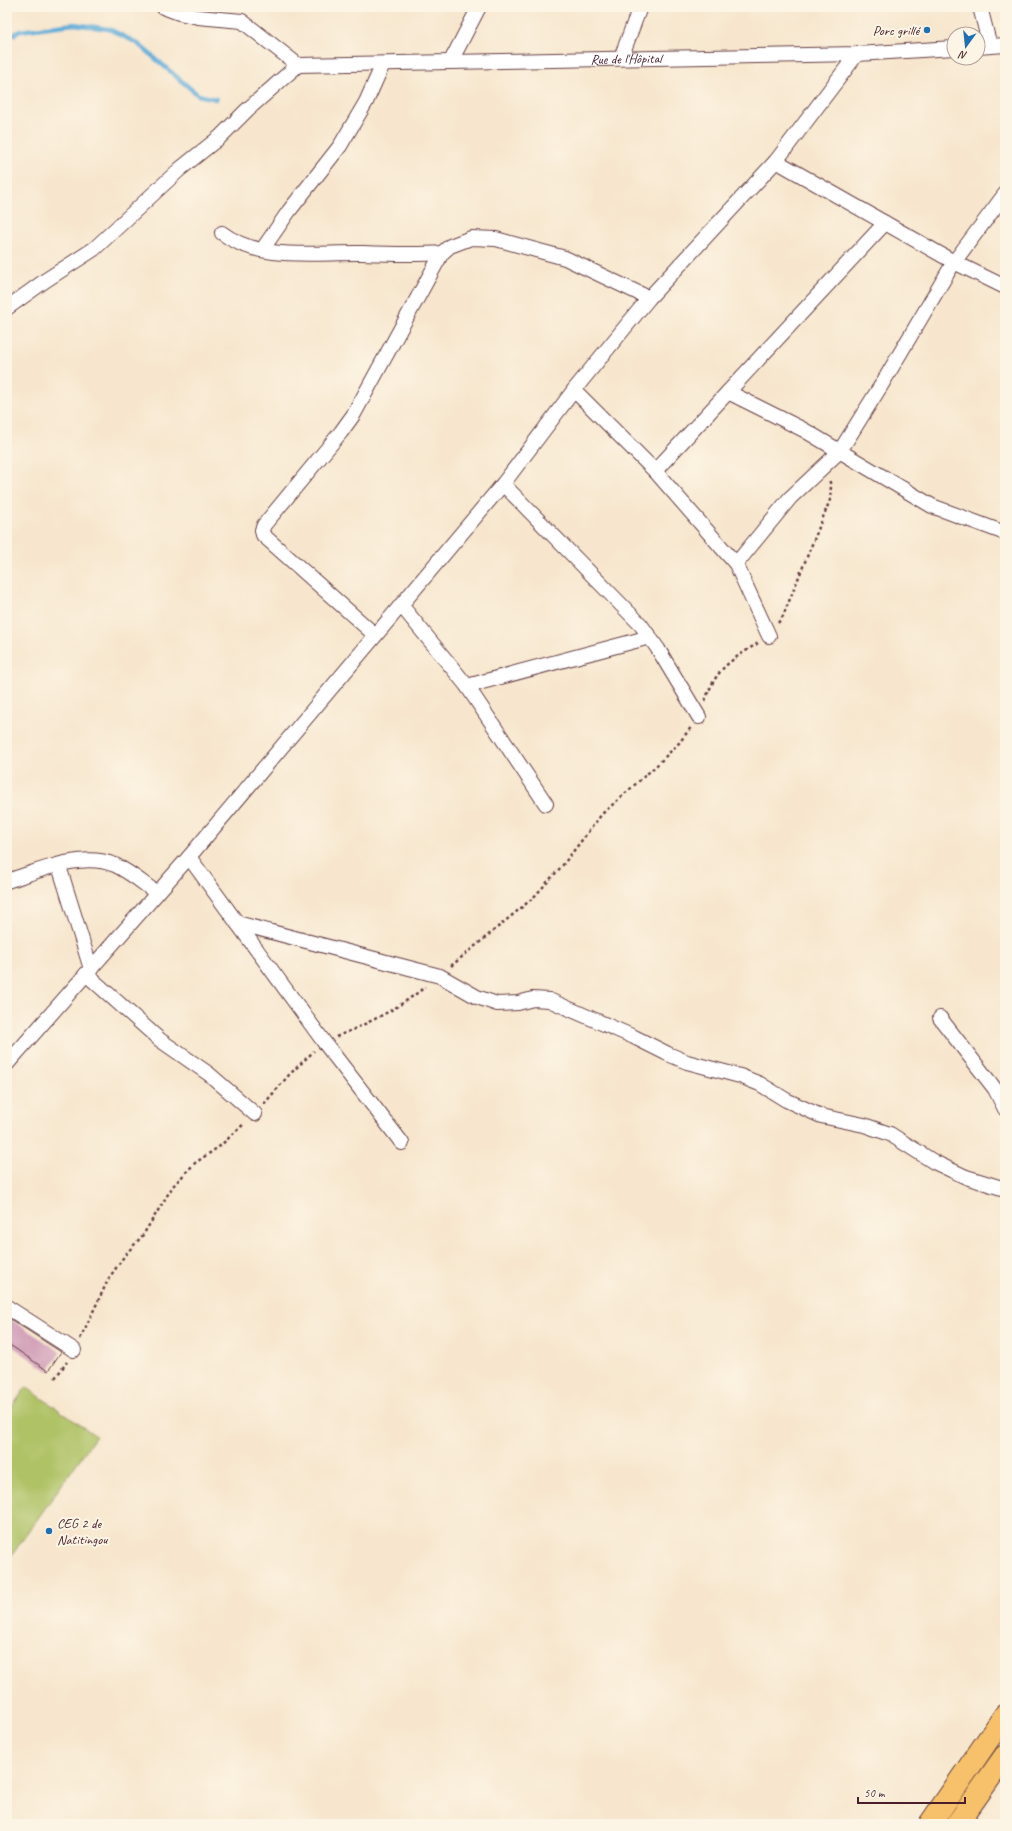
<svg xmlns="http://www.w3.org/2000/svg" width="1012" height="1831" viewBox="0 0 1012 1831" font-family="Caveat,sans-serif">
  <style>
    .green { fill: #afc266; stroke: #7c7048 }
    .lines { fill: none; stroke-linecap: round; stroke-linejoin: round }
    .stream { stroke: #5facd8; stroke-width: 4.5 }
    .building { fill: #cd96b4 }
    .street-casing { stroke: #643d43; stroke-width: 16 }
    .highway-casing { stroke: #643d43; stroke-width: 24 }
    .path { stroke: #643d43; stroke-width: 2.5; stroke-dasharray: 3 3; stroke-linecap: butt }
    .street { stroke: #fff; stroke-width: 14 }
    .highway { stroke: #f6c16b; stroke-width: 22 }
    .poi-dot { fill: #1f6fb2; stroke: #fcf5e5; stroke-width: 1.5 }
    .labels { text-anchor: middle; stroke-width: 4; stroke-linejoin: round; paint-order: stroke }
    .poi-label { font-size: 14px; fill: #4a1f2b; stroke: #fcf5e5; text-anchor: end }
    .street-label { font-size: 14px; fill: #4a1f2b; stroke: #fcf5e5 }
  </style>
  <rect width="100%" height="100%" fill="#fcf5e5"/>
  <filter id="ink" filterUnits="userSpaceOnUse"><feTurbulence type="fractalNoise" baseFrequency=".025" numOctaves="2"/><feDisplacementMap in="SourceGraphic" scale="8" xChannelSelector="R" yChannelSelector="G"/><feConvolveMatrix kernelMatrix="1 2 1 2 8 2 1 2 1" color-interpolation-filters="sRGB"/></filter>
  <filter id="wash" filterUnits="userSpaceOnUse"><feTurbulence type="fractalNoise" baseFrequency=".012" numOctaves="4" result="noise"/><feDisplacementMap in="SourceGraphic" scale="16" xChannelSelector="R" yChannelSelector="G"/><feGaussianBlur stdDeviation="0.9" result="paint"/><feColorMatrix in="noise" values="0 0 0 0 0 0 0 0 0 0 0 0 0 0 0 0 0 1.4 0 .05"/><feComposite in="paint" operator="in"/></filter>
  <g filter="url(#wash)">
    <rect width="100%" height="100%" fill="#f7e6cd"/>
    <polygon class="green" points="26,1387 96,1436 12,1555 7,1551 7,1414"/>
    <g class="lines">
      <polyline class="stream" points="7,38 20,31 49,27 74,24 109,29 137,43 198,95 216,99"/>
    </g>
    <g id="blocks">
      <polygon class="building" points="7,1317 61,1352 48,1371 7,1343"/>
    </g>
  </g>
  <g filter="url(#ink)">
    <use href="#blocks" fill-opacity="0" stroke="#643d43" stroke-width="1"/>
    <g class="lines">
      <g class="street-casing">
        <g id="street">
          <polyline points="163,7 179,13 198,17 242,21 298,65"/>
          <polyline points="980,7 990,46"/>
          <polyline points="978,47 1005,45"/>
          <polyline points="621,58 640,7"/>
          <polyline points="451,61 479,7"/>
          <path id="s1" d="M298 65 857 54 954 48"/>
          <polyline points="776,161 954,262 1005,287"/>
          <path d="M222 233C260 262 317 252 362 253 389 254 415 255 442 253"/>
          <polyline points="262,250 289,211 340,146 366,102 383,64"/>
          <polyline points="7,308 46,280 94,249 180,169 220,137 247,110 298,65"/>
          <polyline points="574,390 655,471 728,392 804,430 932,506 1005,533"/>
          <polyline points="728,392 885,223"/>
          <polyline points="655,471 736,564 790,498 840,451 882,384 954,262 1005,194"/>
          <polyline points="503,484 641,625 658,649 699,717"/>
          <polyline points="736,564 769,636"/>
          <polyline points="401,605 467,686 546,804"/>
          <polyline points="375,635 263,535 262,530 264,525 341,432 354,414 442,253 450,246 471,238 496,239 565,258 649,298"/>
          <polyline points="467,686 650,637"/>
          <polyline points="189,857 324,1042 402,1143"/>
          <polyline points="59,866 91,969"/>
          <path d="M7 881C40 871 81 851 115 865 130 872 144 884 157 893"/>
          <polyline points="237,923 440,976 477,997 497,1004 518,1003 533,999 549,1000 634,1037 668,1054 687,1062 740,1076 760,1084 786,1100 821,1116 864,1125 890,1134 934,1162 966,1177 1005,1189"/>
          <polyline points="86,974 160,1040 209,1074 255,1114"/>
          <polyline points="940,1018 995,1089 1005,1109"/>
          <polyline points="7,1064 189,857 503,484 574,390 649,298 776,161 857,54"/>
          <polyline points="7,1307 74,1350"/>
        </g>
      </g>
      <g class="highway-casing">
        <g id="highway">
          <polyline points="930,1824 1005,1715"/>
          <polyline points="957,1824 1005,1756"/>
        </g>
      </g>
      <g class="path">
        <polyline points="778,623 783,616 830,500 831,486 829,479"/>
        <path d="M705 701C717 667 729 662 758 643"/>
        <polyline points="451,966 533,898 562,866 602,814 657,765 679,743 692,726"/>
        <path d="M336 1037C370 1022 396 1010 425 987"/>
        <polyline points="264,1104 289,1075 314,1051"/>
        <polyline points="80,1339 109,1278 125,1255 143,1235 173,1186 195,1163 220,1146 245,1123"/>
        <polyline points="55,1378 67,1362"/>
      </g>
      <use href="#street" class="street"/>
      <use href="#highway" class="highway"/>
    </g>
  </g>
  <g class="poi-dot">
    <circle cx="927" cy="30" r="4"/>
    <circle cx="49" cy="1531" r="4"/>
  </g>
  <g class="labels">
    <g class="poi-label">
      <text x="919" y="35">Porc grillé</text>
      <text x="57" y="1528" text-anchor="start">CEG 2 de<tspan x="57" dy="16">Natitingou</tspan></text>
    </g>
    <g class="street-label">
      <text dy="5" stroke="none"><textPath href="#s1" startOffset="328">Rue de l'Hôpital</textPath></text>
    </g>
  </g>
  <rect width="1012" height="1831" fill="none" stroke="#fcf5e5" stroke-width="24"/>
  <g transform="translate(966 46) rotate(195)"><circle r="19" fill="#fcf5e5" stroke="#b59f9b"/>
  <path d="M0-3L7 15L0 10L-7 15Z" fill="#1f6fb2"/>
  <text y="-6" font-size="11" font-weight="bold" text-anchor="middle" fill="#4a1f2b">N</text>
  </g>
  <path d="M858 1797v6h107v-6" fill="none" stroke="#4a1f2b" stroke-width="2"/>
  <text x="864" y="1797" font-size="12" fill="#4a1f2b" stroke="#fcf5e5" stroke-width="3" paint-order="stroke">50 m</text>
</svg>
